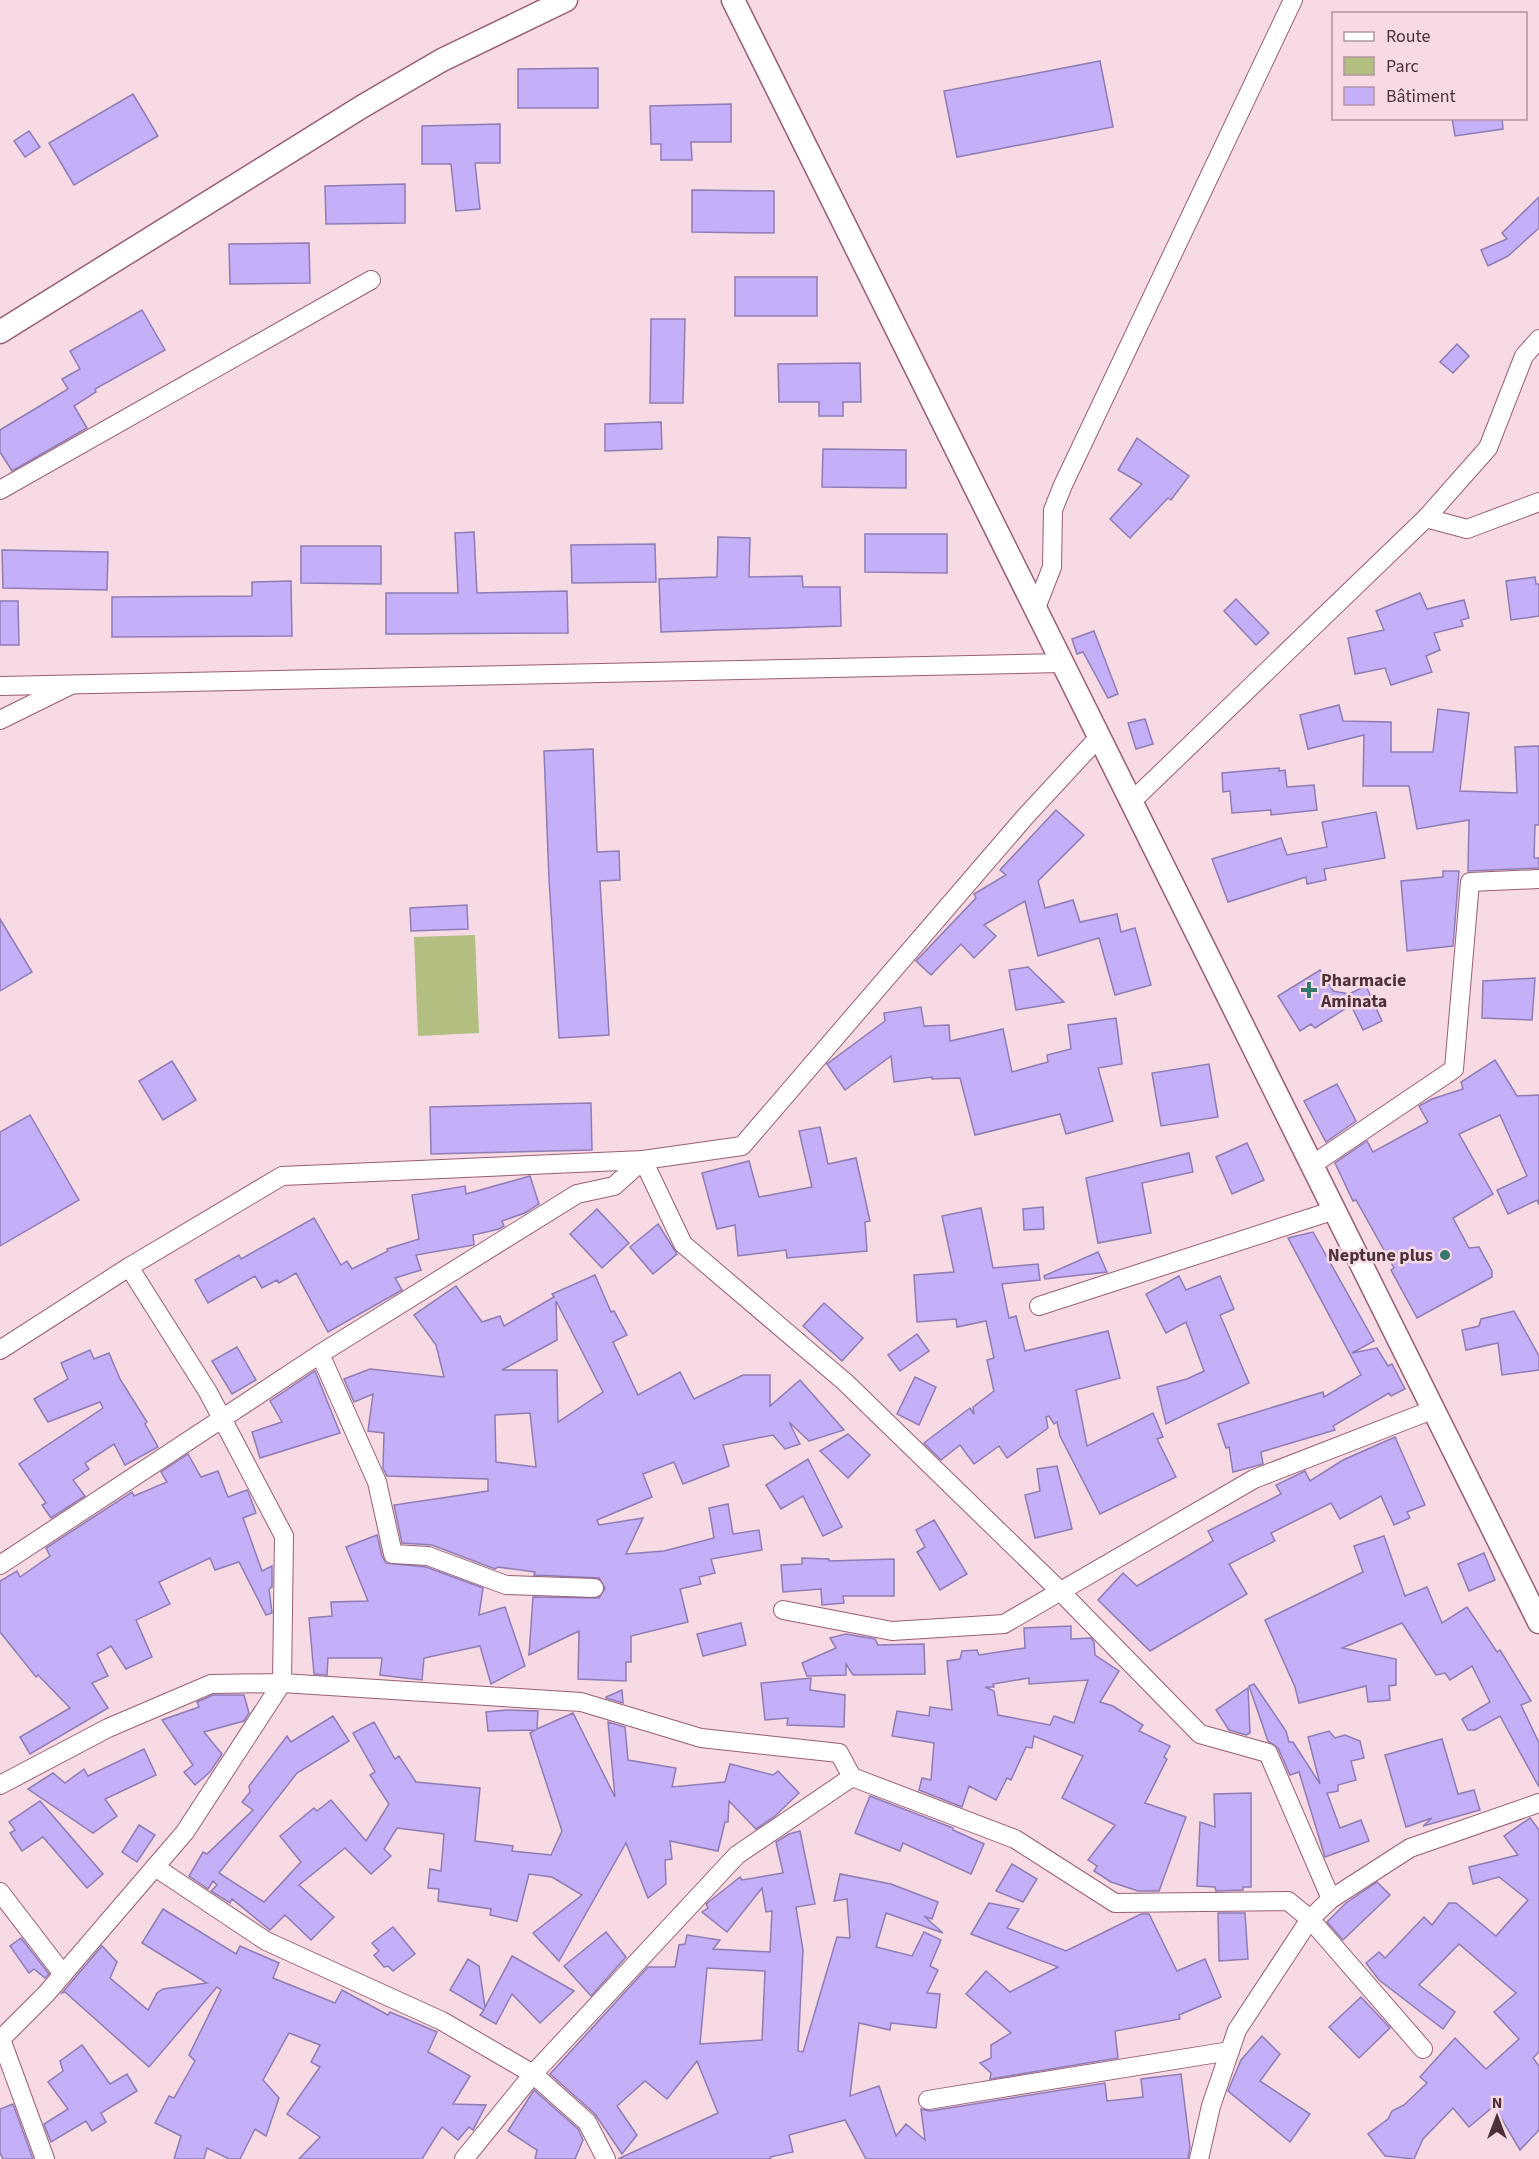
<svg xmlns="http://www.w3.org/2000/svg" width="1539" height="2159" viewBox="0 0 1539 2159" font-family="'Source Sans 3',sans-serif">
  <style>
    .green { fill: #b2bf81 }
    .building { fill: #c5aff8; stroke: #8e7cb5; stroke-width: 1.5; fill-rule: evenodd }
    .lines { fill: none; stroke-linecap: round; stroke-linejoin: round }
    .minor-casing { stroke: #9b5d73; stroke-width: 20 }
    .tertiary-casing { stroke: #9b5d73; stroke-width: 25 }
    .minor { stroke: #fff; stroke-width: 18 }
    .tertiary { stroke: #fff; stroke-width: 22 }
    .poi-dot { fill: #36796c; stroke: #f7dae3; stroke-width: 2 }
    .labels { text-anchor: middle; stroke-width: 5; stroke-linejoin: round; paint-order: stroke }
    .poi-label { font-size: 18px; font-weight: bold; fill: #4d313a; stroke: #f7dae3; text-anchor: start }
  </style>
  <rect width="100%" height="100%" fill="#f7dae3"/>
  <polygon class="green" points="475,935 479,1033 418,1036 414,937"/>
  <g class="building">
    <polygon points="1100,61 1113,127 957,157 944,91"/>
    <polygon points="598,68 598,108 518,108 518,69"/>
    <polygon points="133,94 158,136 74,185 49,143"/>
    <polygon points="731,104 731,142 691,142 692,160 661,160 661,144 651,144 650,106"/>
    <polygon points="1452,118 1502,118 1503,129 1455,136"/>
    <polygon points="500,124 500,163 475,163 480,209 456,211 451,164 422,164 422,126"/>
    <polygon points="29,131 40,147 25,157 14,141"/>
    <polygon points="405,184 405,223 326,224 325,186"/>
    <polygon points="692,190 774,191 774,233 692,232"/>
    <polygon points="1539,197 1539,228 1508,256 1488,266 1481,250 1507,239 1502,233"/>
    <polygon points="309,243 310,283 230,284 229,244"/>
    <rect x="735" y="277" width="82" height="39"/>
    <polygon points="142,310 165,350 95,389 96,392 74,406 87,428 12,471 0,452 0,430 68,389 62,379 80,369 70,351"/>
    <polygon points="651,319 685,319 683,403 650,403"/>
    <polygon points="1457,344 1469,356 1453,373 1440,362"/>
    <polygon points="860,363 861,402 843,402 843,416 819,416 819,402 779,402 778,364"/>
    <polygon points="661,422 662,449 605,451 605,424"/>
    <polygon points="1137,438 1189,476 1171,500 1168,498 1130,538 1110,519 1142,484 1118,470"/>
    <polygon points="823,449 906,450 906,488 822,487"/>
    <polygon points="474,532 477,593 567,591 568,633 386,634 386,593 458,593 455,533"/>
    <polygon points="865,534 947,534 947,573 865,572"/>
    <polygon points="718,537 750,538 749,577 802,576 803,587 840,587 841,626 661,632 659,579 717,577"/>
    <polygon points="655,544 656,582 572,583 571,545"/>
    <polygon points="301,546 381,546 381,584 301,583"/>
    <polygon points="2,550 108,552 107,590 3,588"/>
    <polygon points="1535,577 1536,584 1539,584 1539,616 1511,620 1506,581"/>
    <polygon points="291,581 292,636 112,637 112,597 252,596 252,582"/>
    <polygon points="1420,593 1427,609 1464,600 1469,618 1461,620 1463,626 1434,633 1440,650 1426,656 1432,672 1391,685 1385,668 1355,674 1348,638 1384,630 1376,611"/>
    <polygon points="1236,599 1269,633 1256,645 1224,611"/>
    <polygon points="0,601 18,601 19,645 0,645"/>
    <polygon points="1094,631 1118,694 1108,698 1083,652 1077,654 1072,639"/>
    <polygon points="1339,705 1343,721 1391,722 1391,752 1433,752 1438,709 1469,713 1460,791 1517,793 1515,747 1539,746 1539,825 1535,825 1534,858 1539,858 1539,868 1468,871 1469,820 1417,829 1409,786 1363,786 1364,735 1308,749 1300,715"/>
    <polygon points="1145,719 1153,744 1136,749 1128,723"/>
    <polygon points="593,749 597,852 619,851 620,880 600,881 609,1035 559,1038 549,879 544,751"/>
    <polygon points="1279,768 1279,771 1285,770 1287,787 1314,785 1317,810 1271,815 1271,810 1232,813 1230,791 1223,792 1222,773"/>
    <polygon points="1056,810 1084,835 1038,881 1045,908 1073,900 1080,922 1117,914 1121,932 1135,928 1151,985 1115,995 1099,938 1038,956 1025,901 984,925 996,936 974,958 961,944 931,975 916,961 976,898 974,894 1006,875 1000,870"/>
    <polygon points="1376,812 1385,858 1324,869 1326,880 1307,884 1306,877 1228,902 1212,859 1281,838 1287,855 1327,847 1322,822"/>
    <polygon points="1443,871 1459,871 1453,946 1407,951 1401,881 1443,877"/>
    <polygon points="467,905 468,929 411,931 410,908"/>
    <polygon points="0,919 32,972 0,991"/>
    <polygon points="1028,967 1064,1002 1016,1010 1009,970"/>
    <polygon points="1320,970 1333,991 1349,994 1366,986 1382,1021 1363,1030 1351,1005 1315,1028 1311,1024 1300,1031 1278,996"/>
    <polygon points="1535,978 1532,1020 1482,1018 1483,981"/>
    <polygon points="921,1007 924,1026 949,1025 950,1041 1003,1029 1012,1072 1048,1062 1047,1055 1071,1049 1068,1025 1116,1018 1122,1064 1098,1068 1113,1121 1066,1134 1060,1114 975,1135 960,1078 932,1079 932,1077 894,1082 891,1056 845,1090 827,1064 885,1021 884,1013"/>
    <polygon points="1495,1060 1517,1096 1539,1095 1539,1205 1537,1200 1508,1214 1497,1190 1527,1176 1500,1115 1459,1134 1493,1194 1453,1218 1469,1248 1479,1247 1492,1271 1492,1277 1417,1318 1391,1270 1394,1268 1356,1200 1353,1201 1335,1163 1367,1141 1373,1152 1428,1122 1419,1106 1432,1099 1463,1089 1461,1082"/>
    <polygon points="172,1061 196,1100 163,1120 139,1081"/>
    <polygon points="1209,1064 1218,1117 1161,1126 1152,1073"/>
    <polygon points="1337,1084 1356,1121 1326,1142 1304,1101"/>
    <polygon points="591,1103 592,1150 431,1154 430,1107"/>
    <polygon points="30,1115 79,1200 0,1246 0,1132"/>
    <polygon points="820,1127 828,1164 856,1158 870,1221 865,1222 867,1251 787,1258 786,1250 738,1256 735,1225 717,1229 702,1173 749,1161 759,1197 812,1187 799,1131"/>
    <polygon points="1247,1143 1264,1180 1232,1194 1216,1157"/>
    <polygon points="1189,1153 1193,1172 1142,1183 1151,1233 1098,1243 1086,1178"/>
    <polygon points="530,1176 539,1204 525,1213 502,1221 504,1226 499,1229 473,1235 474,1245 416,1255 421,1270 395,1278 402,1290 328,1332 296,1273 279,1283 277,1280 262,1288 255,1276 208,1303 195,1280 239,1255 241,1259 314,1218 341,1265 347,1261 352,1269 388,1251 387,1249 419,1239 412,1195 465,1186 466,1194"/>
    <polygon points="1043,1207 1044,1229 1024,1230 1023,1209"/>
    <polygon points="981,1208 993,1268 1038,1264 1040,1280 1002,1284 1009,1318 1016,1316 1025,1351 1108,1331 1120,1378 1076,1390 1087,1446 1153,1413 1163,1437 1157,1439 1176,1477 1100,1514 1060,1436 1057,1422 1054,1424 1049,1416 1046,1417 1048,1428 1007,1458 999,1446 974,1464 960,1445 941,1460 924,1443 970,1408 974,1414 973,1407 994,1391 987,1360 994,1358 986,1321 957,1327 956,1319 917,1322 914,1275 954,1272 942,1216"/>
    <polygon points="597,1209 629,1243 602,1268 570,1234"/>
    <polygon points="658,1224 677,1254 653,1274 630,1247"/>
    <polygon points="1313,1232 1374,1341 1352,1353 1377,1348 1388,1366 1392,1364 1405,1389 1391,1396 1389,1393 1333,1426 1335,1430 1261,1452 1263,1464 1233,1472 1229,1447 1226,1448 1218,1424 1323,1392 1324,1397 1361,1375 1288,1238"/>
    <polygon points="1098,1252 1107,1272 1045,1279 1044,1276"/>
    <path d="M595 1275 611 1312 614 1311 627 1335 613 1342 638 1395 680 1372 694 1399 743 1375H770V1406L800 1380 844 1430 809 1441 789 1422 800 1444 785 1449 773 1435 723 1445 729 1466 683 1484 674 1462 643 1474 652 1497 597 1520 599 1525 643 1518 626 1554 664 1551 714 1538 709 1508 728 1504 733 1534 759 1530 762 1550 711 1559 715 1573 699 1577 701 1584 680 1589 688 1622 631 1636V1662H626V1681L578 1679 579 1631 529 1655 533 1597 599 1598 605 1588 599 1578 534 1575 535 1572 498 1567 495 1569 432 1545 402 1543 394 1505 488 1491V1479L387 1476 383 1468 384 1433 368 1431 373 1394 354 1402 344 1379 370 1369 444 1377 436 1345 414 1315 456 1286 482 1322 500 1316 504 1326 554 1297 552 1294ZM556 1301 603 1392 558 1422 557 1370H502L557 1340ZM530 1413 536 1467 496 1462 495 1415Z"/>
    <polygon points="1179,1276 1186,1290 1220,1276 1234,1309 1220,1315 1249,1383 1166,1424 1157,1387 1187,1379 1204,1371 1186,1322 1166,1333 1146,1294"/>
    <polygon points="824,1303 863,1338 842,1361 803,1326"/>
    <polygon points="1514,1311 1539,1356 1539,1370 1502,1375 1498,1343 1466,1350 1462,1330 1479,1326 1481,1319"/>
    <polygon points="917,1334 929,1351 900,1371 888,1355"/>
    <polygon points="237,1347 256,1380 232,1394 212,1361"/>
    <polygon points="90,1350 94,1359 109,1353 120,1379 147,1422 145,1424 158,1447 125,1465 114,1444 85,1463 89,1469 73,1480 85,1496 51,1518 42,1505 46,1503 19,1464 103,1408 100,1402 48,1422 34,1399 68,1379 61,1363"/>
    <polygon points="315,1371 340,1433 260,1458 252,1432 282,1422 270,1401"/>
    <polygon points="915,1377 936,1387 919,1425 897,1414"/>
    <polygon points="848,1434 870,1455 848,1478 820,1451"/>
    <polygon points="1395,1437 1425,1505 1407,1512 1410,1518 1394,1525 1381,1496 1340,1519 1331,1503 1271,1533 1275,1541 1229,1564 1247,1594 1150,1651 1098,1600 1123,1573 1137,1586 1213,1541 1208,1531 1281,1494 1276,1485 1305,1471 1310,1481 1343,1460"/>
    <polygon points="188,1454 201,1477 218,1471 228,1497 247,1490 249,1494 256,1513 243,1518 262,1571 272,1566 272,1587 269,1589 272,1613 266,1615 239,1562 215,1570 210,1558 159,1582 170,1604 136,1620 152,1657 126,1669 111,1646 97,1654 108,1676 92,1683 108,1708 30,1754 20,1737 70,1708 38,1675 36,1677 0,1632 0,1581 17,1571 20,1577 50,1556 46,1548 132,1492 134,1496 167,1482 161,1472"/>
    <polygon points="808,1459 842,1527 823,1536 803,1496 781,1509 766,1485"/>
    <polygon points="1057,1466 1072,1529 1035,1538 1025,1495 1040,1491 1037,1469"/>
    <polygon points="934,1520 967,1574 940,1590 917,1552 925,1547 916,1530"/>
    <polygon points="377,1535 382,1556 386,1563 426,1567 483,1588 479,1615 505,1607 525,1666 491,1684 480,1646 424,1658 422,1680 380,1675 382,1658 328,1658 327,1675 314,1674 309,1618 332,1616 331,1602 368,1601 346,1547"/>
    <polygon points="1384,1536 1405,1596 1427,1587 1442,1623 1467,1607 1497,1652 1500,1650 1531,1701 1521,1705 1539,1743 1539,1787 1500,1716 1475,1730 1468,1730 1462,1719 1490,1702 1472,1666 1450,1680 1445,1673 1436,1675 1402,1623 1342,1648 1396,1659 1396,1685 1389,1686 1390,1700 1368,1702 1366,1686 1299,1703 1295,1687 1265,1620 1363,1572 1354,1546"/>
    <polygon points="1484,1553 1495,1580 1469,1591 1458,1564"/>
    <polygon points="802,1558 829,1559 829,1561 894,1559 894,1596 843,1596 844,1603 822,1605 821,1589 783,1592 781,1565 802,1564"/>
    <polygon points="741,1623 746,1645 703,1656 697,1634"/>
    <path d="M1071 1626V1639L1091 1638 1094 1642 1095 1655 1119 1671 1100 1702 1113 1706 1143 1725 1139 1731 1170 1746 1164 1757 1167 1759 1145 1803 1186 1817 1159 1891H1138L1111 1882 1094 1871 1097 1866 1088 1860 1115 1825 1062 1798 1083 1756 1034 1736 1032 1748 1026 1747 1011 1780 1007 1778 996 1800 969 1786 962 1807 919 1790 922 1778 931 1780 934 1743 892 1736 897 1711 929 1716 930 1707 952 1710 947 1661 960 1659 962 1651 977 1650 979 1655 1025 1648 1024 1628ZM1029 1678V1684L1088 1680 1074 1723 1054 1716 1050 1725 998 1715 994 1691 985 1687H994L993 1684Z"/>
    <polygon points="846,1634 875,1639 878,1645 924,1644 925,1674 853,1675 846,1664 846,1675 807,1676 802,1663 836,1648 830,1638"/>
    <polygon points="811,1678 810,1690 845,1695 844,1727 787,1725 788,1718 765,1720 761,1683"/>
    <polygon points="1254,1684 1286,1731 1289,1742 1293,1742 1320,1784 1308,1737 1329,1731 1335,1738 1345,1735 1360,1741 1364,1758 1351,1761 1356,1780 1338,1785 1338,1791 1327,1793 1340,1828 1361,1820 1369,1841 1325,1857 1299,1772 1290,1775 1278,1748 1268,1741 1249,1686"/>
    <polygon points="1248,1688 1250,1733 1246,1735 1229,1730 1216,1710"/>
    <polygon points="622,1690 623,1703 606,1698 606,1697"/>
    <polygon points="213,1695 244,1695 249,1713 244,1721 204,1732 222,1754 210,1772 195,1785 184,1772 193,1765 162,1720 199,1707 197,1702"/>
    <polygon points="507,1710 538,1711 537,1729 573,1713 615,1797 608,1722 625,1727 628,1760 676,1768 672,1787 725,1782 730,1764 773,1775 778,1771 799,1793 775,1816 756,1829 729,1801 728,1822 725,1822 718,1851 670,1841 672,1859 665,1860 666,1884 648,1898 626,1843 559,1961 533,1933 582,1895 552,1877 529,1874 517,1921 490,1915 491,1909 438,1901 439,1889 428,1888 430,1869 441,1871 444,1834 397,1828 384,1849 391,1856 371,1874 345,1848 299,1885 334,1917 311,1940 285,1915 270,1930 232,1899 230,1903 211,1891 217,1885 213,1881 208,1889 189,1876 203,1852 207,1854 253,1810 242,1802 250,1792 249,1786 287,1736 291,1742 333,1716 349,1741 297,1773 219,1873 264,1902 301,1862 280,1836 314,1808 317,1811 331,1800 366,1841 389,1804 370,1775 375,1772 353,1733 374,1722 395,1759 399,1756 416,1782 480,1788 475,1841 513,1846 512,1851 551,1855 562,1831 530,1733 535,1730 488,1731 486,1712"/>
    <polygon points="1442,1739 1458,1794 1474,1790 1480,1810 1423,1826 1432,1818 1406,1827 1385,1755"/>
    <polygon points="144,1749 156,1775 105,1799 117,1816 93,1833 28,1789 53,1773 65,1783 84,1769 88,1776"/>
    <polygon points="1251,1793 1251,1887 1243,1887 1243,1890 1216,1891 1215,1887 1197,1886 1200,1822 1215,1827 1214,1794"/>
    <polygon points="870,1796 953,1828 953,1830 984,1844 971,1874 903,1843 900,1851 855,1833"/>
    <polygon points="40,1801 103,1874 87,1888 43,1837 22,1851 10,1833 15,1830 9,1822"/>
    <polygon points="1530,1818 1539,1830 1539,2052 1533,2058 1539,2066 1539,2130 1520,2150 1494,2106 1469,2127 1453,2108 1423,2139 1414,2159 1385,2156 1368,2134 1388,2119 1392,2111 1404,2105 1427,2083 1420,2077 1455,2038 1486,2069 1519,2039 1494,2012 1516,1993 1459,1944 1419,1985 1455,2012 1443,2029 1379,1980 1366,1963 1379,1952 1385,1958 1424,1917 1432,1925 1449,1903 1456,1903 1496,1936 1528,1900 1499,1877 1473,1884 1469,1867 1518,1855 1504,1836"/>
    <polygon points="139,1825 155,1835 137,1862 122,1852"/>
    <path d="M800 1831 815 1904 796 1907 803 1950 798 2051 803 2052 837 1937 850 1938 847 1899 834 1901 840 1874 891 1884 938 1902 932 1919 924 1916 943 1933 886 1913 876 1947 912 1956 924 1932 941 1940 930 1966 938 1970 927 1993 940 1994 936 2028 891 2023 890 2030 859 2023 850 2096 879 2086 896 2136 906 2124 925 2140 921 2109 930 2111 1105 2083 1107 2101 1143 2097 1141 2079 1181 2074 1190 2147 1188 2159H866L845 2120 789 2135 793 2152 770 2157 771 2159H618L718 2113 697 2061 667 2099 645 2081 617 2106 637 2135 622 2154 595 2114 550 2074 648 1967H675L679 1945 685 1944 687 1935 720 1940 713 1949 770 1952 772 1911 766 1912 762 1888 727 1932 702 1912 708 1908 706 1904 711 1900 740 1877 742 1880 783 1873 776 1842 789 1834ZM707 1968 765 1971 762 2040 700 2044Z"/>
    <polygon points="1012,1864 1037,1879 1023,1902 996,1891"/>
    <polygon points="1377,1882 1390,1895 1343,1940 1327,1922 1346,1903"/>
    <polygon points="989,1903 1019,1909 1007,1928 1066,1951 1141,1914 1149,1914 1177,1971 1205,1959 1221,1997 1179,2015 1180,2019 1115,2031 1118,2058 990,2079 991,2073 980,2063 991,2058 991,2045 1011,2033 966,1994 986,1971 1010,1992 1058,1967 971,1934"/>
    <polygon points="163,1909 236,1954 240,1946 279,1963 273,1978 335,2003 342,1990 388,2015 390,2012 437,2032 428,2052 470,2076 453,2104 486,2105 473,2130 469,2127 458,2140 442,2127 422,2159 299,2159 320,2137 287,2114 320,2067 311,2062 320,2045 289,2033 263,2080 279,2098 266,2136 255,2129 240,2159 229,2159 207,2148 204,2159 174,2159 181,2136 155,2123 169,2096 174,2098 195,2061 189,2055 221,1990 217,1987 149,2067 65,1992 62,1993 102,1946 117,1962 110,1978 148,2010 157,1993 163,1989 207,1983 142,1943"/>
    <polygon points="1218,1913 1245,1913 1248,1959 1219,1961"/>
    <polygon points="393,1927 415,1954 393,1971 388,1966 384,1967 374,1955 379,1951 372,1943"/>
    <polygon points="606,1932 626,1957 591,1996 564,1966"/>
    <polygon points="21,1938 49,1974 45,1978 34,1969 29,1973 10,1946"/>
    <polygon points="512,1956 574,1991 540,2023 512,1994 496,2024 480,2015 484,2010 450,1990 468,1959 479,1966 485,2007"/>
    <polygon points="1361,1997 1390,2028 1359,2058 1329,2027"/>
    <polygon points="1262,2036 1280,2054 1260,2081 1310,2114 1290,2142 1228,2091 1241,2060"/>
    <polygon points="82,2045 110,2084 127,2074 137,2091 101,2113 106,2122 92,2131 86,2121 51,2142 44,2124 68,2109 48,2082 63,2071 60,2061"/>
    <polygon points="534,2090 578,2129 583,2140 575,2159 535,2159 537,2150 508,2131"/>
    <polygon points="13,2104 33,2159 3,2159 0,2153 0,2109"/>
  </g>
  <g class="lines">
    <g class="minor-casing">
      <g id="minor">
        <polyline points="0,490 371,280"/>
        <polyline points="1426,518 1467,529 1539,502"/>
        <polyline points="1036,608 1052,567 1053,510 1063,485 1293,0"/>
        <polyline points="0,686 1062,663"/>
        <polyline points="0,720 71,685"/>
        <polyline points="1130,803 1426,518 1488,448 1524,356 1539,339"/>
        <polyline points="1312,1165 1454,1069 1470,882 1539,879"/>
        <polyline points="1039,1306 1335,1210"/>
        <polyline points="0,1350 129,1267 282,1176 643,1160 742,1146 1024,818 1098,738"/>
        <polyline points="320,1354 377,1482 393,1554 428,1556 506,1585 594,1588"/>
        <polyline points="0,1565 320,1354 577,1194 614,1186 643,1160 683,1244 845,1382 1060,1591 1200,1734 1268,1753 1331,1899"/>
        <polyline points="783,1610 892,1631 1004,1624 1254,1479 1432,1410"/>
        <polyline points="0,1785 108,1728 211,1684 282,1683 581,1702 701,1738 839,1753 852,1777"/>
        <polyline points="155,1867 266,1941 442,2021 533,2074 587,2122 606,2159"/>
        <polyline points="0,1892 63,1974"/>
        <polyline points="1,2039 45,2159"/>
        <polyline points="0,2040 46,1994 185,1832 282,1683 284,1536 208,1392 129,1267"/>
        <polyline points="928,2100 1230,2051"/>
        <polyline points="464,2159 533,2074 737,1855 852,1777 1015,1839 1115,1903 1288,1901 1310,1919 1423,2049"/>
        <polyline points="1199,2159 1211,2106 1237,2030 1310,1919 1331,1899 1410,1848 1539,1803"/>
      </g>
    </g>
    <g class="tertiary-casing">
      <g id="tertiary">
        <polyline points="733,0 1539,1622"/>
        <polyline points="0,332 363,106 442,60 566,0"/>
      </g>
    </g>
    <use href="#minor" class="minor"/>
    <use href="#tertiary" class="tertiary"/>
  </g>
  <g class="poi-dot">
    <path d="M1306 981h6v6h6v6h-6v6h-6v-6h-6v-6h6z"/>
    <circle cx="1445" cy="1255" r="6"/>
  </g>
  <g class="labels">
    <g class="poi-label">
      <text x="1321" y="986">Pharmacie<tspan x="1321" dy="21">Aminata</tspan></text>
      <text x="1433" y="1261" text-anchor="end">Neptune plus</text>
    </g>
  </g>
  <rect x="1332" y="12" width="195" height="108" fill="#f7dae3" stroke="#b3969f" stroke-width="1.5"/>
  <rect x="1344" y="32" width="30" height="9" fill="#ffffff" stroke="#b3969f" stroke-width="1.5"/>
  <text x="1386" y="42" font-size="18" fill="#4d313a">Route</text>
  <rect x="1344" y="57" width="30" height="18" fill="#b2bf81" stroke="#b3969f" stroke-width="1.5"/>
  <text x="1386" y="72" font-size="18" fill="#4d313a">Parc</text>
  <rect x="1344" y="87" width="30" height="18" fill="#c5aff8" stroke="#b3969f" stroke-width="1.5"/>
  <text x="1386" y="102" font-size="18" fill="#4d313a">Bâtiment</text>
  <g transform="translate(1497 2117)" stroke="#f7dae3" stroke-width="4.5" paint-order="stroke">
  <path d="M0-4.5L10 22L0 15L-10 22Z" fill="#4d313a"/>
  <text y="-9" font-size="16" font-weight="bold" text-anchor="middle" fill="#4d313a">N</text>
  </g>
</svg>
